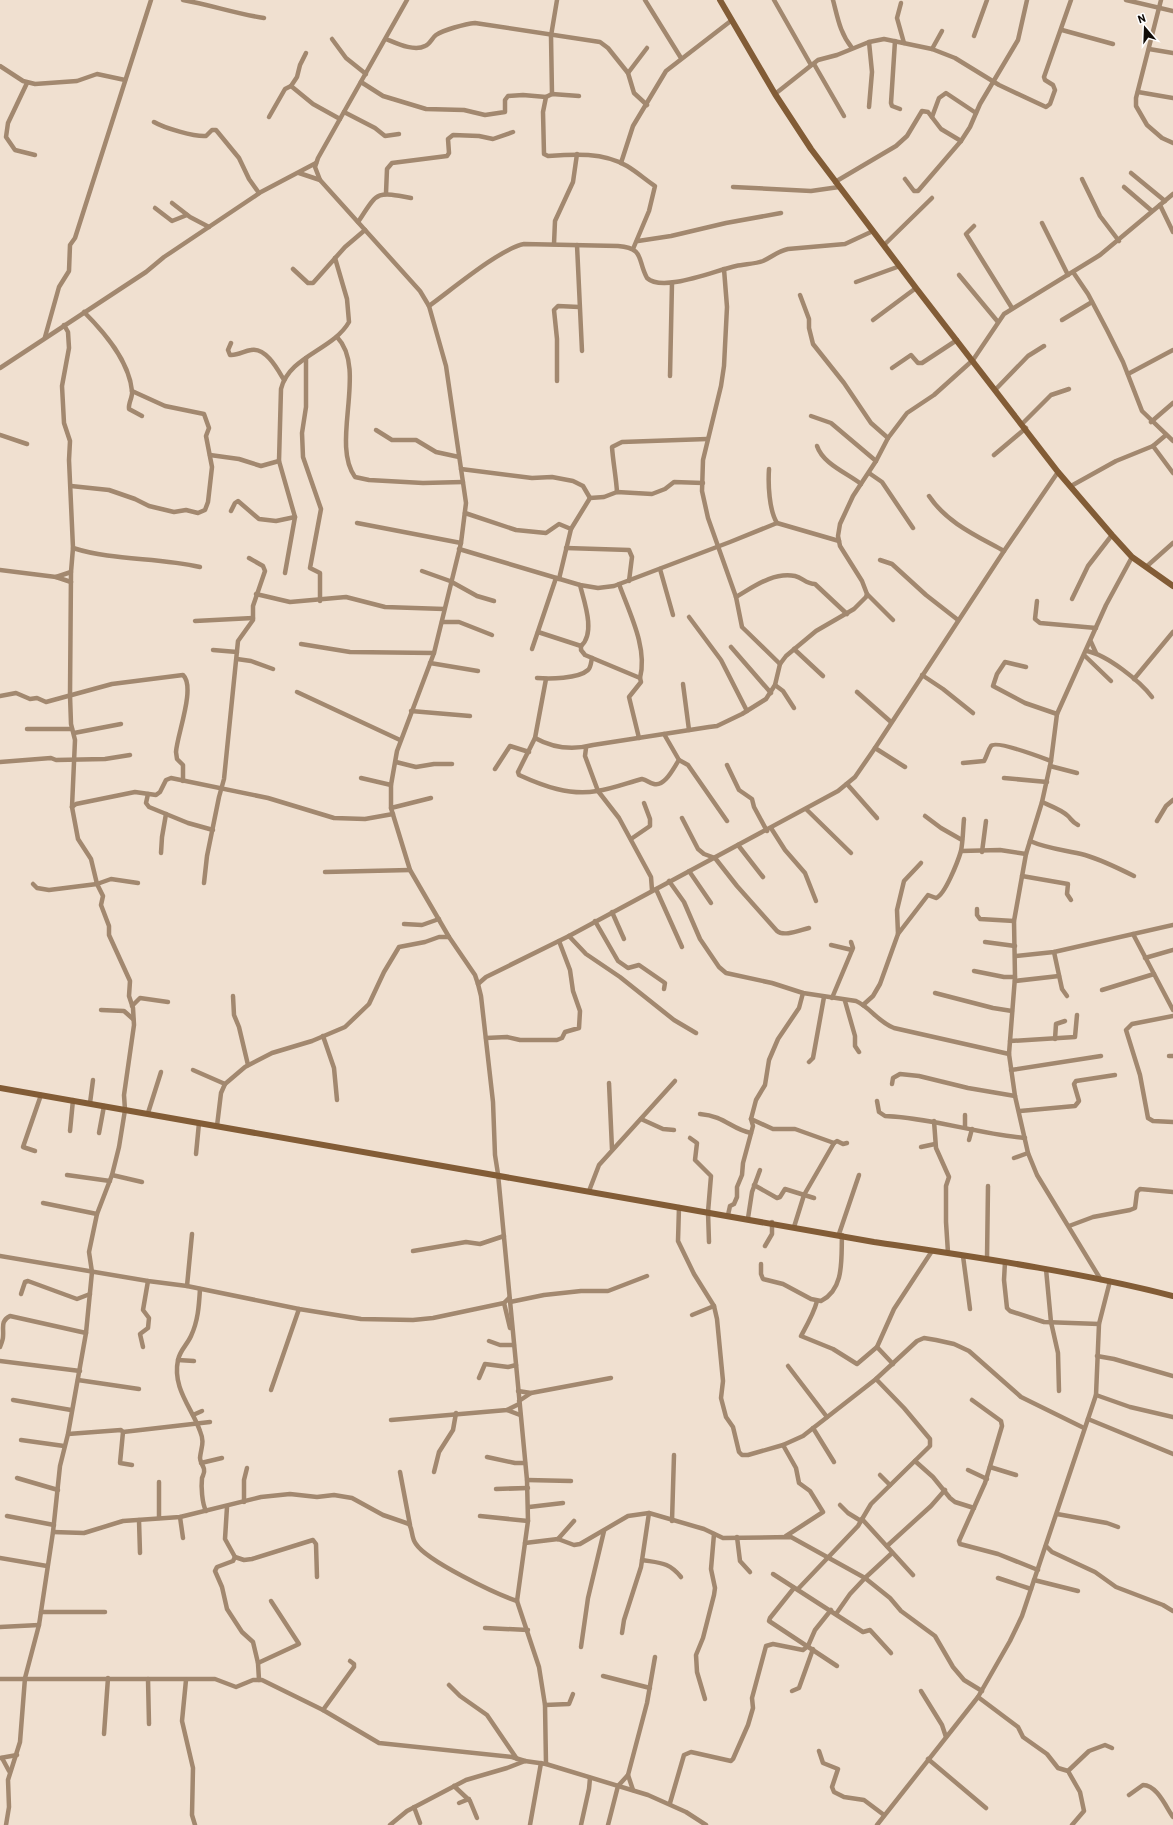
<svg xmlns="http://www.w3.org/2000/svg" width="1173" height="1825" viewBox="0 0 1173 1825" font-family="Barlow,sans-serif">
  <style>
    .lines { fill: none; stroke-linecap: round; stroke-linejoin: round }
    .street { stroke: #a2886f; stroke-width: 4.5 }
    .secondary { stroke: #825c36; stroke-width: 6 }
  </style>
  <rect width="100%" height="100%" fill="#f0e0d0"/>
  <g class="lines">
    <g class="street">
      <path d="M183 0C211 5 237 14 264 18"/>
      <polyline points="407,0 318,158 315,167 320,180 420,291 429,306 446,366 466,503 461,543 434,653 397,751 391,785 391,808 410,870 449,937 475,975 478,984 481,996 493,1102 495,1155 498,1174 527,1480 528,1521 517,1601 539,1667 545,1705 546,1764"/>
      <polyline points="645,0 681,58"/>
      <polyline points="774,0 811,65"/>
      <path d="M833 0C838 19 840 33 852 48"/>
      <polyline points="1126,0 1173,11"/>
      <polyline points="1161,0 1136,98 1136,106 1147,125 1162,138 1173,143"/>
      <polyline points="901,3 897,18 904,43"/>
      <polyline points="1062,30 1113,44"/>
      <polyline points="974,36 987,0"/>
      <polyline points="332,39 346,58 366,74"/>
      <path d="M386 39C396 43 414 52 425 46 430 44 432 38 436 35 443 30 465 24 475 23L600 42 608 48 628 73 634 93 647 105"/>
      <polyline points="895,41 891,103 892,106 900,109"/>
      <polyline points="869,42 872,72 869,107"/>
      <polyline points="932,49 942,31"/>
      <polyline points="1149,49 1173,53"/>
      <polyline points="814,64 844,116"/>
      <polyline points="0,66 23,81 35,84 77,81 97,74 125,80"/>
      <polyline points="628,73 647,48"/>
      <polyline points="361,82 383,96 426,109 464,110 485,115 505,112 505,100 508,96 523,95 546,97"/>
      <polyline points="27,83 8,123 6,137 15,150 35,155"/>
      <polyline points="291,86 313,104 340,119"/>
      <polyline points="1138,92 1173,98"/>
      <polyline points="552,94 551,36 557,0"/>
      <polyline points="775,94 818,60 837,55 869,42 884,39 932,49 955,58 999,85 1046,107 1050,104 1055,90 1053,85 1045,80 1044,77 1071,0"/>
      <path d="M579 96 552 94 546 97 543 112 544 154 548 156C574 154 603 152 627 166 637 172 646 180 655 186L649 211 633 249"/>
      <polyline points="344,112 375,128 385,136 399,134"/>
      <polyline points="269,117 285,89 291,86 297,77 300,65 306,53"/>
      <polyline points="932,117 939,98 946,93 976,113"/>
      <path d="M154 122C164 128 195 137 206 136L212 130H216L239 158 249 179 259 193"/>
      <polyline points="621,163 633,126 666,71 732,20"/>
      <polyline points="299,173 320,180"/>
      <polyline points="1131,173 1165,201"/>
      <polyline points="905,179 914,191 918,191 961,141 970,127 980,104 1018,40 1027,0"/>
      <polyline points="1082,179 1100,216 1119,241"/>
      <polyline points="835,182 896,146 907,136 922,111 928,112 941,129 961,141"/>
      <polyline points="733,187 811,191 839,187"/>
      <polyline points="1124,187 1152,211"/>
      <polyline points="386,193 387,169 392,163 447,156 449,153 448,139 453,135 479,136 493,139 513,132"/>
      <polyline points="172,203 190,217 209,227"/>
      <polyline points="1160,205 1173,232"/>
      <polyline points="155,208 172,221 187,215"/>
      <path d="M358 222C378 192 375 191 411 198"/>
      <polyline points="1042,223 1068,275"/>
      <polyline points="974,226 966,234 1012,308"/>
      <polyline points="638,241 671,236 726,223 781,213"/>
      <polyline points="554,244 555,221 573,182 577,154"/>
      <polyline points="577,245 582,351"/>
      <polyline points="884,245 932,198"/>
      <polyline points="293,269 308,283 313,283 345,247 365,230"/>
      <polyline points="724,269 727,307 724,366 721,386 703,460 702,491 708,518 736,597 742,627 780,664"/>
      <polyline points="1073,272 1088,294 1107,330 1123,362 1142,411 1173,441"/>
      <polyline points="959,275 998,322"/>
      <polyline points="856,282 900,266"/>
      <polyline points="800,295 809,319 809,328 813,344 844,383 871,423 888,438"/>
      <path d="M429 306C450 291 501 248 524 244L618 246C645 248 637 260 647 278 663 293 716 270 736 266 745 264 755 264 763 261 772 257 778 251 788 249L845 244 873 231"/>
      <path d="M84 312C105 333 129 361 132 391 133 397 128 403 129 409L142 416"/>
      <polyline points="873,320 916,288"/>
      <polyline points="1062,320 1092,302"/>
      <polyline points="45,337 59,287 69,271 70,245 75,238 151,0"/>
      <path d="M337 337C368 369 330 443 355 477L369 480 423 483 463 482"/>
      <path d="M231 343 228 350 230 355C237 356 244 351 251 350 266 347 278 370 284 380"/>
      <polyline points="306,358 306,407 302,433 303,457 321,509 310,568 320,573 320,601"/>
      <polyline points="0,368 146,272 164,257 261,192 316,163"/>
      <polyline points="892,368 911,355 918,363 922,363 957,340"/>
      <polyline points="1128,374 1173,350"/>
      <polyline points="670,376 672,283"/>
      <polyline points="557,381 557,339 554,310 558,306 579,307"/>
      <polyline points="996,389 1028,356 1044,346"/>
      <polyline points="811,416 831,423 876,461"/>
      <polyline points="1151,422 1173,403"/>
      <polyline points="1023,423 1051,395 1069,389"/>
      <polyline points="376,430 392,440 416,440 436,452 459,457"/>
      <polyline points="0,435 27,444"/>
      <path d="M817 446C823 464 847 473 861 484"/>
      <polyline points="1153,446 1173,473"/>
      <polyline points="210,455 239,459 261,466 279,461"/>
      <polyline points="994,455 1026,428"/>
      <polyline points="461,469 532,478 552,477 573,481 583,486 590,498"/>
      <path d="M769 469C768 484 769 510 777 523"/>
      <polyline points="869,473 882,482 913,528"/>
      <polyline points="71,486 109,490 135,499 149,506 174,512 186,510 198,513 205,510 208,502 212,467 206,436 209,428 204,414 165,406 132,391"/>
      <polyline points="1071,486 1116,461 1153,446 1166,435"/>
      <path d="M617 492C616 476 613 462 612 447L622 442 707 439"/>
      <path d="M929 496C947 523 977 536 1004 551"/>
      <polyline points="231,511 235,503 238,501 259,519 276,521 295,517"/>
      <polyline points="465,513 516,530 546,533 559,524 571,529"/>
      <polyline points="357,523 461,543"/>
      <path d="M73 548C114 561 158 557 200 567"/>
      <polyline points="566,548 629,550 632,557 629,581"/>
      <polyline points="459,549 580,585 598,588 614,586 730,542 777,523 839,541"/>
      <polyline points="880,560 892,564 926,595 958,620"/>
      <polyline points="1146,567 1173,543"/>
      <polyline points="660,569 673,615"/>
      <polyline points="0,570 56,577 71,582"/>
      <polyline points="422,571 450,581 477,596 494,601"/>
      <path d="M285 573 295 517 279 461 281 389C289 356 333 350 349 322L347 299 335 258"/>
      <polyline points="56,577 71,572"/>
      <polyline points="559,579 571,529 590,498 604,497 617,492 652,494 665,489 674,482 703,483"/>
      <path d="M619 584C629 612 648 648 640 678"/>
      <path d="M580 585C584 601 596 633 581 646"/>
      <polyline points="256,594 290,602 346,597 385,607 444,609"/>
      <polyline points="867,594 893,620"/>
      <path d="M736 597C755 586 773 572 795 576 803 578 806 584 815 584L847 614"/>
      <polyline points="1072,599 1088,566 1112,535"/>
      <polyline points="1037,601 1035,619 1040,623 1096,628"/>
      <polyline points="689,617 721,660 747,711"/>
      <polyline points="195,621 253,618"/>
      <polyline points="442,622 459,622 492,635"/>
      <polyline points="538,632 581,646"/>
      <polyline points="1091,642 1096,653"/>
      <polyline points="301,644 350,652 434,653"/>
      <polyline points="581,646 581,650 585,655 640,678 641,682 629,697 639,738"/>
      <polyline points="731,647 771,693"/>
      <polyline points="532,649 556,578"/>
      <polyline points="794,649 823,676"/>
      <polyline points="213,650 237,652"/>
      <path d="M1087 651C1107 655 1140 681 1152 697"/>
      <polyline points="1085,656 1111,681"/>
      <polyline points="237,659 251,661 273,669"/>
      <polyline points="430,663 478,671"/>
      <polyline points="1026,667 1005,662 997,674 993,686 1025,703 1057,714"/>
      <polyline points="922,675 943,689 973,713"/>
      <path d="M537 678C549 679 578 679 588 670 591 667 591 662 592 658"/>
      <path d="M546 679 535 738 518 772 519 775C543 786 570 796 597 791 612 789 627 783 642 779 647 780 649 783 654 784 665 787 674 767 679 760"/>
      <polyline points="1134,679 1173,632"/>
      <polyline points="683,684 689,730"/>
      <polyline points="775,685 783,691 794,708"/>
      <polyline points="297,692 400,740"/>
      <polyline points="857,692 891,722"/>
      <path d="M0 696 16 693 30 699 37 698 46 702 112 684 183 675C196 687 177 735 176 752L177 759 183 765V781"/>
      <polyline points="411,711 470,716"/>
      <polyline points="27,729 72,729"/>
      <polyline points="74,733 121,724"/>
      <polyline points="664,734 679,760 688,765 727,821"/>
      <path d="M535 738C553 748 574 750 593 745L709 727 717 726 742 714 766 699 775 685 780 664 786 656 816 631 854 609 866 597 867 594 862 581 840 546 838 536 840 524 853 496 876 461 888 438 907 413 934 395 973 360 1004 314 1100 255 1173 194"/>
      <polyline points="586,748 585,756 598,791 619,818 651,877 652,890"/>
      <polyline points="875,748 905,767"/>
      <polyline points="0,762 51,758 56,760 105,759 130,755"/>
      <polyline points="396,762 416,767 434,764 452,764"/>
      <path d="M963 763 984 761C987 756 988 750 991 746 996 740 1043 758 1051 761"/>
      <polyline points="727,765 739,790 752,799 754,807 767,831"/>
      <polyline points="1050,766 1077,773"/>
      <polyline points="495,769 510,746 529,752"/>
      <polyline points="361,778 391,785"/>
      <polyline points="1004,778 1047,782"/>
      <polyline points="847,784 877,818"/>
      <polyline points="148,794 146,803 149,807 188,823 213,830"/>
      <path d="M1042 802C1051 806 1062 810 1068 816 1072 820 1072 822 1078 825"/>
      <polyline points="72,807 76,804 135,792 156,795 160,792 166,780 171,778 268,798 334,818 365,819 393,814"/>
      <polyline points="391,808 431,798"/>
      <polyline points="806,809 851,853"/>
      <polyline points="925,816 941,828 962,840"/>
      <path d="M682 818 698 849 704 854 715 858 737 886 777 931C784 937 800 930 809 928"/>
      <polyline points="1157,821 1166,806 1173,800"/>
      <polyline points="771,828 785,850 805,873 816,901"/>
      <polyline points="631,839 650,826 650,819 644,803"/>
      <path d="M1030 841C1048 849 1066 850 1085 855 1102 860 1118 868 1134 876"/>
      <polyline points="738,845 763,877"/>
      <polyline points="961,851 1000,850 1026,854"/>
      <polyline points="982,852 986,821"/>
      <polyline points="161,853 162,837 166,814"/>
      <polyline points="689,871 711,903"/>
      <polyline points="325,872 410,870"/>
      <polyline points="1022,876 1068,884 1067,894 1071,900"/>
      <path d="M669 881 684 902 700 939 719 967 726 973 772 983 803 993 856 1001C870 1007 878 1022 894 1028L1009 1054"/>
      <polyline points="204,883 207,856 219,797 224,779 238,641 253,620 253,606 265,571 263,566 249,558"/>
      <polyline points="33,884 37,888 49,890 97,884 111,879 138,883"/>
      <polyline points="656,889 682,947"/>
      <polyline points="977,909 977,915 980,919 1014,921"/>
      <polyline points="612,912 624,939"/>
      <polyline points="595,921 618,961 628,968 639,965 665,983 664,989"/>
      <polyline points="404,924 422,925 439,919"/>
      <polyline points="898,934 897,910 904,881 921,863"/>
      <polyline points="1133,934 1173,1010"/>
      <polyline points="569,936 586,954 620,977 674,1020 696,1033"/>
      <polyline points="985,942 1015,946"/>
      <polyline points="831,945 852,950"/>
      <polyline points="1054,952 1062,989 1067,996"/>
      <polyline points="1016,956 1054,952 1173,925"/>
      <polyline points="1145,958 1173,950"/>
      <polyline points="974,971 1004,977 1015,977"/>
      <polyline points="1015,981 1059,976"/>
      <polyline points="478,984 486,977 569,936 838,791 855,777 875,748 1004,551 1058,472"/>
      <polyline points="1102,990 1154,974"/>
      <polyline points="935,993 993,1008 1012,1011"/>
      <polyline points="233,996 234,1015 239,1027 248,1065"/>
      <polyline points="832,998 853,948 851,942"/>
      <polyline points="845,1001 855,1036 855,1046 859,1052"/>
      <path d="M863 1005 873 996 880 984 898 934 928 895 936 898C945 895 958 861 961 851 963 841 963 829 964 819"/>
      <polyline points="132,1006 140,998 168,1002"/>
      <polyline points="101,1010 124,1011 133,1019"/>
      <polyline points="1173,1016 1132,1024 1126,1030 1140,1075 1148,1118 1153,1121 1173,1122"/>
      <polyline points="323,1036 334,1068 337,1100"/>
      <polyline points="486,1038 507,1037 520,1040 557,1040 562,1038 565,1032 579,1028 580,1011 573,991 570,970 559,941"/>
      <polyline points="1055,1039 1056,1024 1065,1021"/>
      <polyline points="1010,1041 1075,1037 1077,1015"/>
      <polyline points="1169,1056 1173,1056"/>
      <polyline points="809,1062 813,1058 824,997"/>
      <polyline points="193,1070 225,1084"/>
      <polyline points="1011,1070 1101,1056"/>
      <polyline points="609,1083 612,1149"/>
      <polyline points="892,1084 893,1078 900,1074 919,1076 968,1088 1015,1096"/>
      <path d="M877 1101 879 1112 885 1116C933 1118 978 1134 1025 1138"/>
      <polyline points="90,1103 93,1080"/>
      <polyline points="1020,1111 1075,1106 1079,1101 1074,1084 1076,1081 1115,1075"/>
      <polyline points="148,1113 161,1072"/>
      <path d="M700 1114C725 1116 731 1129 751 1133"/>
      <polyline points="965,1115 965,1127"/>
      <polyline points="641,1119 663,1129 674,1130"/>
      <polyline points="751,1119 773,1129 795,1129 834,1143"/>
      <polyline points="934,1121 936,1148 949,1177 946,1186 946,1222 948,1253"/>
      <polyline points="217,1126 221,1093 225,1084 245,1067 272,1053 312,1041 345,1027 369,1004 384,972 399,947 425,942 439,937 449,937"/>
      <polyline points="70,1131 73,1100"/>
      <polyline points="99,1133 104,1106"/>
      <polyline points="690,1138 697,1143 695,1160 711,1176 708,1212 709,1242"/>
      <polyline points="969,1140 972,1129"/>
      <polyline points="921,1147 935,1144"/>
      <polyline points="35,1151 23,1147 41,1095"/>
      <polyline points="196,1154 199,1123"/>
      <polyline points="1014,1158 1028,1153"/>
      <polyline points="67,1175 110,1181"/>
      <polyline points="112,1175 142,1182"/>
      <polyline points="754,1185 777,1198 780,1197 785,1189 814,1198"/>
      <polyline points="589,1191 599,1165 675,1081"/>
      <polyline points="43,1203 97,1214"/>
      <polyline points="679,1207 678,1241 694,1274 714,1306 717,1319 723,1381 721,1398 726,1417 733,1427 739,1452 742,1455 748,1455 783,1445 803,1436 876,1379 917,1341 924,1338 936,1340 954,1344 969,1351 1021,1397 1084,1428"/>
      <polyline points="728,1215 730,1206 734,1204 737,1197 737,1187 742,1175 743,1163 753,1126 751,1119 756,1100 765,1085 769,1060 778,1039 799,1008 803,993"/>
      <polyline points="748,1218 752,1192 760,1170"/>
      <polyline points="1069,1226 1093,1217 1130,1210 1135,1208 1137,1192 1140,1189 1173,1192"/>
      <polyline points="794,1227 804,1195 834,1143 837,1141 843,1144 847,1143"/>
      <polyline points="839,1234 859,1175"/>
      <polyline points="765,1246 772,1234 772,1222"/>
      <polyline points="413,1251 466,1242 480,1244 504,1236"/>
      <polyline points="0,1256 148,1281 187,1286 299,1309 361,1319 413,1320 433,1318 504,1303 509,1298"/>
      <polyline points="963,1256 970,1309"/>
      <polyline points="987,1259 988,1186"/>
      <polyline points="1005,1262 1004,1280 1007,1308 1010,1311 1044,1322 1099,1324"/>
      <path d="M761 1264V1274L763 1279 783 1284 811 1299 821 1301C845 1289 841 1258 842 1235"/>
      <polyline points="1046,1269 1051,1322 1058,1353 1059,1391"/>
      <polyline points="1101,1280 1037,1175 1028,1153 1015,1096 1009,1054 1015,977 1014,921 1026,854 1042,802 1051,761 1057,714 1106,605 1132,557"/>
      <polyline points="187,1286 192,1234"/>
      <path d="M200 1289C199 1306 198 1321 191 1336 187 1345 180 1350 178 1360 172 1388 192 1408 200 1431 205 1443 201 1447 200 1458 200 1462 203 1465 204 1469 205 1473 203 1475 202 1478 201 1487 202 1503 206 1511"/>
      <polyline points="21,1294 25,1282 28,1281 77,1299 90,1294"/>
      <path d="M817 1301C814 1313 807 1325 801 1336L833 1349 857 1364 877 1347 894 1309 932 1251"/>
      <polyline points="510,1302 544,1295 581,1291 608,1291 647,1276"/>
      <polyline points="504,1303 510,1328"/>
      <polyline points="692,1315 714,1306"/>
      <polyline points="489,1341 500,1345 514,1345"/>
      <path d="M0 1347C1 1344 3 1340 3 1337 4 1328 0 1321 10 1316L86 1333"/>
      <polyline points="143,1347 140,1334 148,1328 149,1318 143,1310 148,1281"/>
      <polyline points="877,1347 893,1364"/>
      <polyline points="1097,1356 1114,1359 1173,1376"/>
      <polyline points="178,1360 194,1361"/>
      <polyline points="0,1361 80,1371"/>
      <polyline points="788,1366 827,1417"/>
      <polyline points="479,1378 485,1364 508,1367 516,1365"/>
      <polyline points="78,1380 139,1389"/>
      <polyline points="271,1390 299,1309"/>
      <polyline points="518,1391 531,1393 611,1378"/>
      <polyline points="1096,1395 1130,1407 1173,1417"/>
      <polyline points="13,1400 71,1410"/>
      <polyline points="972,1400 1001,1421 1002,1426 985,1483 959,1541 960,1544 998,1554 1038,1570"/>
      <polyline points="519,1401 531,1393"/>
      <polyline points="507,1410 520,1415"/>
      <polyline points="193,1415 202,1411"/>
      <polyline points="1088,1419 1173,1454"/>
      <polyline points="391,1420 507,1410 519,1404"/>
      <polyline points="813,1428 834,1462"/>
      <polyline points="123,1432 120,1463 132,1465"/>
      <polyline points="68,1434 121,1430 123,1432 210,1422"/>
      <polyline points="21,1440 64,1446"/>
      <polyline points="783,1445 796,1468 799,1483 810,1491 823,1512 786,1536"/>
      <polyline points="487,1457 515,1463 525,1463"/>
      <polyline points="915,1461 933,1477 950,1498 955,1502 974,1508"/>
      <polyline points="201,1463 222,1458"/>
      <polyline points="990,1467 1016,1475"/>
      <polyline points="968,1470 987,1479"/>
      <polyline points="400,1472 410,1525"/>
      <polyline points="434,1472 439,1452 453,1430 456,1413"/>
      <polyline points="880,1475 890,1485"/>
      <polyline points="17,1478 58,1490"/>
      <polyline points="527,1480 571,1481"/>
      <polyline points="159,1482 159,1518"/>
      <polyline points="496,1489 528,1488"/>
      <polyline points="244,1502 244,1480 247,1468"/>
      <polyline points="840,1505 848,1513 861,1521"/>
      <polyline points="227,1507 225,1539 235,1557 244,1560 252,1559 313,1540 316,1544 317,1577"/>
      <polyline points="529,1507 563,1503"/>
      <polyline points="1057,1514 1107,1523 1118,1527"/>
      <polyline points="7,1516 54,1525"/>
      <polyline points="480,1516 528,1521"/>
      <polyline points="180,1517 183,1538"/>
      <polyline points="862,1519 913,1575"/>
      <polyline points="139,1520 140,1553"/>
      <polyline points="672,1521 674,1455"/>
      <path d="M53 1532 84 1533 123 1521 180 1517 261 1497 290 1494 317 1497 334 1495 352 1498 383 1515 409 1524C413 1530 411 1538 416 1544 427 1561 496 1594 517 1601"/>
      <polyline points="737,1537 740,1561 750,1572"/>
      <polyline points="558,1539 574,1521"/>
      <polyline points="525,1543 558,1539 574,1545 580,1544 628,1516 649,1513 704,1529 723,1538 791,1537 865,1578 890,1598 901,1611 935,1636 953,1667 964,1680 982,1691"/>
      <polyline points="887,1546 931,1506 945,1490"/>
      <polyline points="1046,1546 1052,1552 1095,1572 1116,1587 1163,1605 1173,1611"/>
      <polyline points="235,1557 233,1561 217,1567 215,1571 222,1587 227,1609 242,1632 253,1642 258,1663 259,1680"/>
      <polyline points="0,1558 47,1566"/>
      <path d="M642 1560C660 1563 669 1562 681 1577"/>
      <polyline points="773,1574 863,1632 870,1630 891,1653"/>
      <polyline points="998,1578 1031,1589"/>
      <polyline points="1034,1580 1078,1591"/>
      <polyline points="794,1588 770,1618 769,1621 837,1666"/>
      <polyline points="798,1589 858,1526 871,1504 930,1446 930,1439 904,1408 876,1379"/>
      <polyline points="41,1612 105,1612"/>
      <polyline points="836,1614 850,1594 865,1578 892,1553"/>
      <polyline points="0,1627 39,1625"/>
      <polyline points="485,1628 528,1630"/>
      <polyline points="622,1633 624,1620 641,1567 649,1513"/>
      <polyline points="581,1647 588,1598 604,1531"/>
      <polyline points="258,1663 299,1644 271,1601"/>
      <polyline points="603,1676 650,1688"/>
      <polyline points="0,1679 215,1679 236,1687 253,1680 262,1680 323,1710 379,1743 512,1757 525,1761"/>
      <polyline points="148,1679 149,1724"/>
      <polyline points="186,1680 182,1721 193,1768 192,1815 195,1825"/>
      <polyline points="449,1685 460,1696 487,1715 517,1759"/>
      <polyline points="792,1691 799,1688 813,1649"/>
      <polyline points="921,1691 942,1725 946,1737"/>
      <polyline points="978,1697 1018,1727 1023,1737 1047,1754 1058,1768 1068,1771 1080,1792 1084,1811 1072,1825"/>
      <polyline points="705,1699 697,1672 696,1655 703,1638 714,1595 715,1588 711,1569 714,1534"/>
      <polyline points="545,1705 569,1704 573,1694"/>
      <polyline points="323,1710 354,1667 354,1664 350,1661"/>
      <polyline points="104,1734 108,1678"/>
      <polyline points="819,1751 823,1763 838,1769 832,1787 834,1792 844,1797 864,1800 884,1815"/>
      <polyline points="0,1758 17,1755"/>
      <polyline points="2,1758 9,1771"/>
      <polyline points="928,1759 986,1808"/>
      <polyline points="1068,1771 1089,1751 1105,1745 1112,1748"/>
      <polyline points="628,1775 633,1790"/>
      <polyline points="454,1786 470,1801 477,1818"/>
      <path d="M1129 1795 1143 1785C1157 1785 1166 1807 1173 1817"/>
      <polyline points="459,1803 469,1799"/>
      <polyline points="670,1803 684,1755 691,1752 731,1761 733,1759 748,1725 753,1708 752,1698 766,1646 773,1644 803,1650 808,1646 815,1630 831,1610"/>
      <polyline points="414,1807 420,1823"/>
      <polyline points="6,1825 9,1807 8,1780 20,1742 25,1678 39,1625 53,1532 60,1466 68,1434 86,1333 92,1272 89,1252 97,1214 112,1175 119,1147 125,1110 124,1095 134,1025 133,1008 129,996 130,981 109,935 109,926 101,905 103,896 97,884 91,859 78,839 72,807 75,740 71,724 70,695 71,572 73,548 69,460 70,441 64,423 62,386 69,348 68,332 64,325"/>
      <polyline points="390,1825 407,1811 466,1780 507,1768 525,1761 546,1764 648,1795 686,1812 706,1825"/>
      <polyline points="530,1825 541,1763"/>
      <polyline points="581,1825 589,1789 590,1778"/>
      <polyline points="608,1825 618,1786 628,1775 647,1703 655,1657"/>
      <polyline points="877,1825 978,1697 1010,1641 1022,1616 1096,1395 1099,1324 1110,1281"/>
    </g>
    <g class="secondary">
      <polyline points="720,0 775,94 811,149 916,288 1058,472 1112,535 1132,557 1173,586"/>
      <path d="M0 1088 874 1242C974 1257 1075 1271 1173 1296"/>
    </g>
  </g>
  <g transform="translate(1145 28) rotate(341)" stroke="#ffffff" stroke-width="3" paint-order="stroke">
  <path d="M0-3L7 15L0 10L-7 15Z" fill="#100b06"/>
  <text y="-6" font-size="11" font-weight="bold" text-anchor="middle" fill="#100b06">N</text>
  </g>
</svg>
